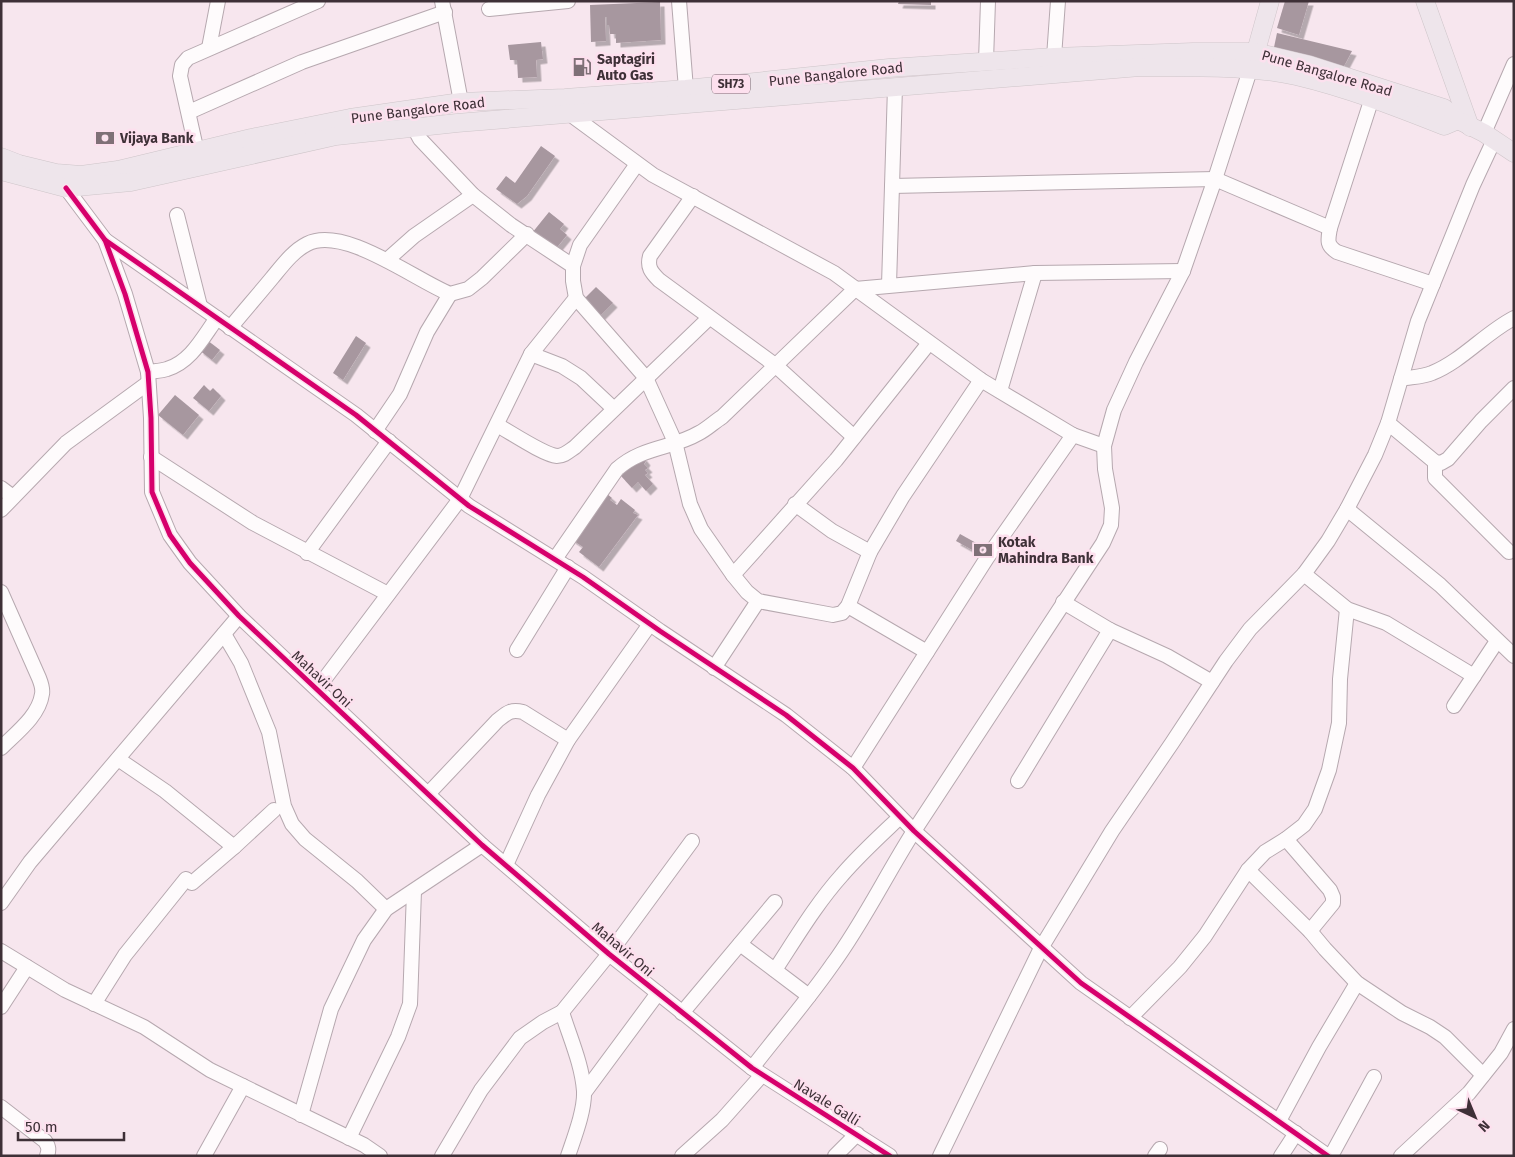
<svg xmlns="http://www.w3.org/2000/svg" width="1515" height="1157" viewBox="0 0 1515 1157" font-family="'Fira Sans',sans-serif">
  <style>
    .building { fill: #a7979f; filter: url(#shadow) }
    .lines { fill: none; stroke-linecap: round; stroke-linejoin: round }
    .minor-casing { stroke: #b6a8af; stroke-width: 16 }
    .major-casing { stroke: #cec5c9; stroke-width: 19 }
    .minor { stroke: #fefbfc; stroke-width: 14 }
    .major { stroke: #eee5eb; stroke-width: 18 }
    .cycleway-casing { stroke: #fde0ee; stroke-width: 8 }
    .cycleway { stroke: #d6006c; stroke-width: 5 }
    .labels { text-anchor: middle; stroke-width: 5; stroke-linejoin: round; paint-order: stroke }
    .shield { fill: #fde0ee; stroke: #77656e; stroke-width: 1 }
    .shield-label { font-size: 12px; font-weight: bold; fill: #3e3037 }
    .poi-label { font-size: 14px; font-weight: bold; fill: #3e3037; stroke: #fde0ee; text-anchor: start }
    .street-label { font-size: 14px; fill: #3e3037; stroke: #fde0ee }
  </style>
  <defs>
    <filter id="shadow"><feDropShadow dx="4.5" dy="4.5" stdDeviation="0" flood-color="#0004"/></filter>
  </defs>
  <rect width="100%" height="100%" fill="#f7e6ee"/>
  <g class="building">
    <polygon points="899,1 931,1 931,5 898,4"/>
    <polygon points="1285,1 1309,1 1299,35 1277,28"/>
    <polygon points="660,2 661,40 616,43 616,34 610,34 609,25 607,25 607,17 605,17 606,41 591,42 590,5"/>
    <polygon points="1277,33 1352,51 1343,68 1273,52"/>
    <polygon points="541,42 543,59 536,60 537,77 518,78 517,60 510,60 508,45"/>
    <polygon points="541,146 555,156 527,196 517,204 496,189 506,176 515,183"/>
    <polygon points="549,212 564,224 560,229 567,235 554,251 532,233"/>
    <polygon points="596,287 613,303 600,316 583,300"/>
    <polygon points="356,336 366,343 343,380 333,373"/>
    <polygon points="207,340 220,350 212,360 199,350"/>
    <polygon points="204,385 210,391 213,388 221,396 209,411 193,398"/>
    <polygon points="175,395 199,415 183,435 158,415"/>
    <polygon points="642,456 646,461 644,464 648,468 645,470 648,473 645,475 653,484 646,491 638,482 632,488 621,476"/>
    <polygon points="606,493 612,498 610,500 617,505 621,499 635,510 633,513 638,515 599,567 579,552 583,547 571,539"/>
    <polygon points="960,534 987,549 983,556 956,541"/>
  </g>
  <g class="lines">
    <g class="minor-casing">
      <g id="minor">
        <polyline points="442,1 461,102"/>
        <polyline points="679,1 686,89"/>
        <polyline points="489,9 568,1"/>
        <polyline points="209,48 218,1"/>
        <polyline points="1054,57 1058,1"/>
        <polyline points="986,61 988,1"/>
        <path d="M1372 98 1330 228C1328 240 1326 245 1337 252L1433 284"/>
        <polyline points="189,112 302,62 445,12"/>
        <polyline points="570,114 653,175 834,273 981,380 1073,435 1104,446"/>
        <polyline points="414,128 420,139 473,195 511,225 573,266"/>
        <polyline points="1484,133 1514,64"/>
        <polyline points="197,152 180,76 182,65 188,58 318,1"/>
        <polyline points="637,164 580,245 573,266 573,281 576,298 646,378 675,442 690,504 701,529 733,575"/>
        <polyline points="892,186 1215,179 1330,228"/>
        <polyline points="66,188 105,240 125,294 148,372 151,418 152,492 170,535 190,563 239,616 482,845 609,954 752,1068 890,1156"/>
        <path d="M693 196 650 256C647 267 651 272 659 280L775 365 854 437"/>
        <polyline points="177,215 200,306"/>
        <polyline points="105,240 356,415 469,506 583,577 660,631 786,715 853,768 914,831 1081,983 1328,1156"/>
        <polyline points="387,260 414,236 473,195"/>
        <polyline points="889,285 895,87"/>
        <path d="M230 328C244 311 258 295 272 278 282 266 293 251 307 244 344 225 415 280 450 294L468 289 482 278 527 234"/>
        <polyline points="929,343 836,460 733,575 747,592 758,601 833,615 842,613 848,606 870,552 903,496 981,380"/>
        <polyline points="531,354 562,366 581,378 613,408"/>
        <path d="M148 372C154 371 161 371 167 369 191 362 203 337 217 318"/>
        <path d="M1401 379C1411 377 1423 377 1432 373 1462 361 1485 333 1514 318"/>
        <polyline points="1000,391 1035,273"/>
        <polyline points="1388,423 1435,462 1441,463 1448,459 1481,421 1514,388"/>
        <path d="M497 425C510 432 544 455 557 456 564 456 569 451 575 447L709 318"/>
        <polyline points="375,431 400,394 427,332 450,294"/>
        <polyline points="151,457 253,523 388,594"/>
        <polyline points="1435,462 1435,478 1509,552"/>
        <polyline points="1,488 13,497"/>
        <polyline points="795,504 832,531 870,552"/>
        <polyline points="1347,509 1440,585 1514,656"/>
        <polyline points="1,510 66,443 148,383"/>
        <polyline points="307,553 389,441"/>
        <path d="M555 559 617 469C643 446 672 449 699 433 707 429 714 422 722 417L855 289 1035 273 1183 271"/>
        <polyline points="1304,574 1347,609 1386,623 1474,676"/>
        <path d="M1 592 39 678C41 683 43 689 42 694 39 716 16 733 1 748"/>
        <polyline points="1063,602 1110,630 1167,656 1212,682"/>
        <polyline points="848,606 927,652"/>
        <polyline points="224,634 241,663 269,732 284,806 292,824 305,839 357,881 386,909"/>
        <polyline points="517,650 568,567"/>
        <polyline points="714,668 758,601"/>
        <polyline points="317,689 460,499 531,354 576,298"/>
        <polyline points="1454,706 1497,641"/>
        <polyline points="118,759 165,791 234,847"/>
        <polyline points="853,768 987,558 1073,435"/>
        <polyline points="1018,781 1110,630"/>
        <path d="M428 794 497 721C507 713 510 709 523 712L568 740"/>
        <polyline points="1286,839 1330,890 1333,897 1333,903 1310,931"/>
        <polyline points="506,865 538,795 568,740 650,624"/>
        <polyline points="1248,870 1310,931 1325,949 1357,983 1402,1013 1430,1027 1445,1037 1483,1075"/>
        <polyline points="192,883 234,847 274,810"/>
        <polyline points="1,903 30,862 239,616"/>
        <polyline points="740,944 809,996"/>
        <polyline points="1,951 65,990 144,1027 210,1070 364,1145 380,1156"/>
        <path d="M775 970C796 938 816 904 842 875 860 854 880 836 900 817"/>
        <polyline points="94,1004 125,955 186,879"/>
        <polyline points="1,1007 27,967"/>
        <path d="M562 1012C570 1038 582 1064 584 1091 585 1110 574 1138 568 1156"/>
        <polyline points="682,1013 775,902"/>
        <polyline points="1130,1018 1180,967 1205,936 1248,870 1265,852 1286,839 1304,825 1315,809 1329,770 1339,723 1340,679 1347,609"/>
        <path d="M752 1068C779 1033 807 1001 832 965 863 923 886 875 914 831L1103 543 1111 525 1112 508 1105 469 1104 446 1114 410 1136 362 1183 271 1215 179 1250 70"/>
        <polyline points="584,1093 658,993"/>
        <path d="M1 1107 45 1141C49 1147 49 1150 47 1156"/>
        <polyline points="301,1115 331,1009 364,940 386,909 482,845"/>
        <polyline points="1279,1121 1319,1047 1357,983"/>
        <polyline points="349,1138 398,1037 410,1004 414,891"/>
        <polyline points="204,1156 243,1086"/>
        <polyline points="442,1156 481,1090 520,1038 543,1022 562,1012 609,954 692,841"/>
        <polyline points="682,1156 722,1120 762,1075"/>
        <polyline points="835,1156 857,1134"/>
        <polyline points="940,1156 1041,948 1112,831 1172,743 1226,661 1250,629 1304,574 1328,541 1347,509 1375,455 1388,423 1418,321 1473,185 1494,140"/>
        <polyline points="1155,1156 1160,1149"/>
        <polyline points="1281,1156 1296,1133"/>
        <polyline points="1331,1156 1374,1077"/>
        <polyline points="1401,1156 1469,1093 1501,1053 1514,1029"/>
      </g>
    </g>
    <g class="major-casing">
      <g id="major">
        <polyline points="1425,1 1470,127"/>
        <polyline points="1253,62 1270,1"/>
        <polyline points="1,157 19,164 56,173 81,175 118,170 251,138 350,118 461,102 565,98 686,89 889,68 1054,57 1193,52 1255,52 1310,65 1444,108 1458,120 1484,133 1514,153"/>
        <path d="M1 171 66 188 131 182 336 136 457 123 1140 67C1192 68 1246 65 1296 76 1347 88 1396 107 1444 126L1458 120"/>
      </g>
    </g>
    <use href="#minor" class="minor"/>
    <use href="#major" class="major"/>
    <g class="cycleway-casing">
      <g id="cycleway">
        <polyline points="66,188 105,240 125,294 148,372 151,418 152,492 170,535 190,563 239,616 482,845 609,954 752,1068 890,1156"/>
        <polyline points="105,240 356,415 469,506 583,577 660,631 786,715 853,768 914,831 1081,983 1328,1156"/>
      </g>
    </g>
    <use href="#cycleway" class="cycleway"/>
  </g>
  <defs>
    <g id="fuel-bare" transform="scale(1.5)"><path d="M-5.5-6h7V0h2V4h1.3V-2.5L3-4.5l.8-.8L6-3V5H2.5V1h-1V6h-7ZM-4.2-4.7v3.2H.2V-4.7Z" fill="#7f7077" stroke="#fde0ee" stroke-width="2.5" paint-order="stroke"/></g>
    <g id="bank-bare" transform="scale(1.5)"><path d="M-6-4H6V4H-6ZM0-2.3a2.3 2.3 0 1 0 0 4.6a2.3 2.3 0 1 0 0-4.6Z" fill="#7f7077" stroke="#fde0ee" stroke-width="2.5" paint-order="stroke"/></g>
  </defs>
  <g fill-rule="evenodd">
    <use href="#fuel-bare" x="582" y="67"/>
    <use href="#bank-bare" x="105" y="138"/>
    <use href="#bank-bare" x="983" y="550"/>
  </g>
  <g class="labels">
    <rect class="shield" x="712" y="74.5" width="38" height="19" rx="4"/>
    <g class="shield-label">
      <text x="731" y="88">SH73</text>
    </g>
    <g class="poi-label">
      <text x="597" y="64">Saptagiri<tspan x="597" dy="16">Auto Gas</tspan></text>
      <text x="120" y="143">Vijaya Bank</text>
      <text x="998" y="547">Kotak<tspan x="998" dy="16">Mahindra Bank</tspan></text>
    </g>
    <g class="street-label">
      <text transform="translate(1327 73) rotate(16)" y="5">Pune Bangalore Road</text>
      <text transform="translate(836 74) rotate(-6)" y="5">Pune Bangalore Road</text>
      <text transform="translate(418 110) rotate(-7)" y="5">Pune Bangalore Road</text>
      <text transform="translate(322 679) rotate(43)" y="5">Mahavir Oni</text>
      <text transform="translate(623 949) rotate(40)" y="5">Mahavir Oni</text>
      <text transform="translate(827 1102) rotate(32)" y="5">Navale Galli</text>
    </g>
  </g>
  <rect width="1515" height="1157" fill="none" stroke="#3e3037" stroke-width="5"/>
  <g transform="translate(1475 1117) rotate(136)" stroke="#fde0ee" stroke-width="4" paint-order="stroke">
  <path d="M0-4L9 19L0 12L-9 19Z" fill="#3e3037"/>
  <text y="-8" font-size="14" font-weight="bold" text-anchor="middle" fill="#3e3037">N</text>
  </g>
  <path d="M18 1132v8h106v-8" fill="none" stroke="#3e3037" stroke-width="2.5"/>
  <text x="25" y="1132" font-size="15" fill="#3e3037" stroke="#fde0ee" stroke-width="4" paint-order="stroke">50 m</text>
</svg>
